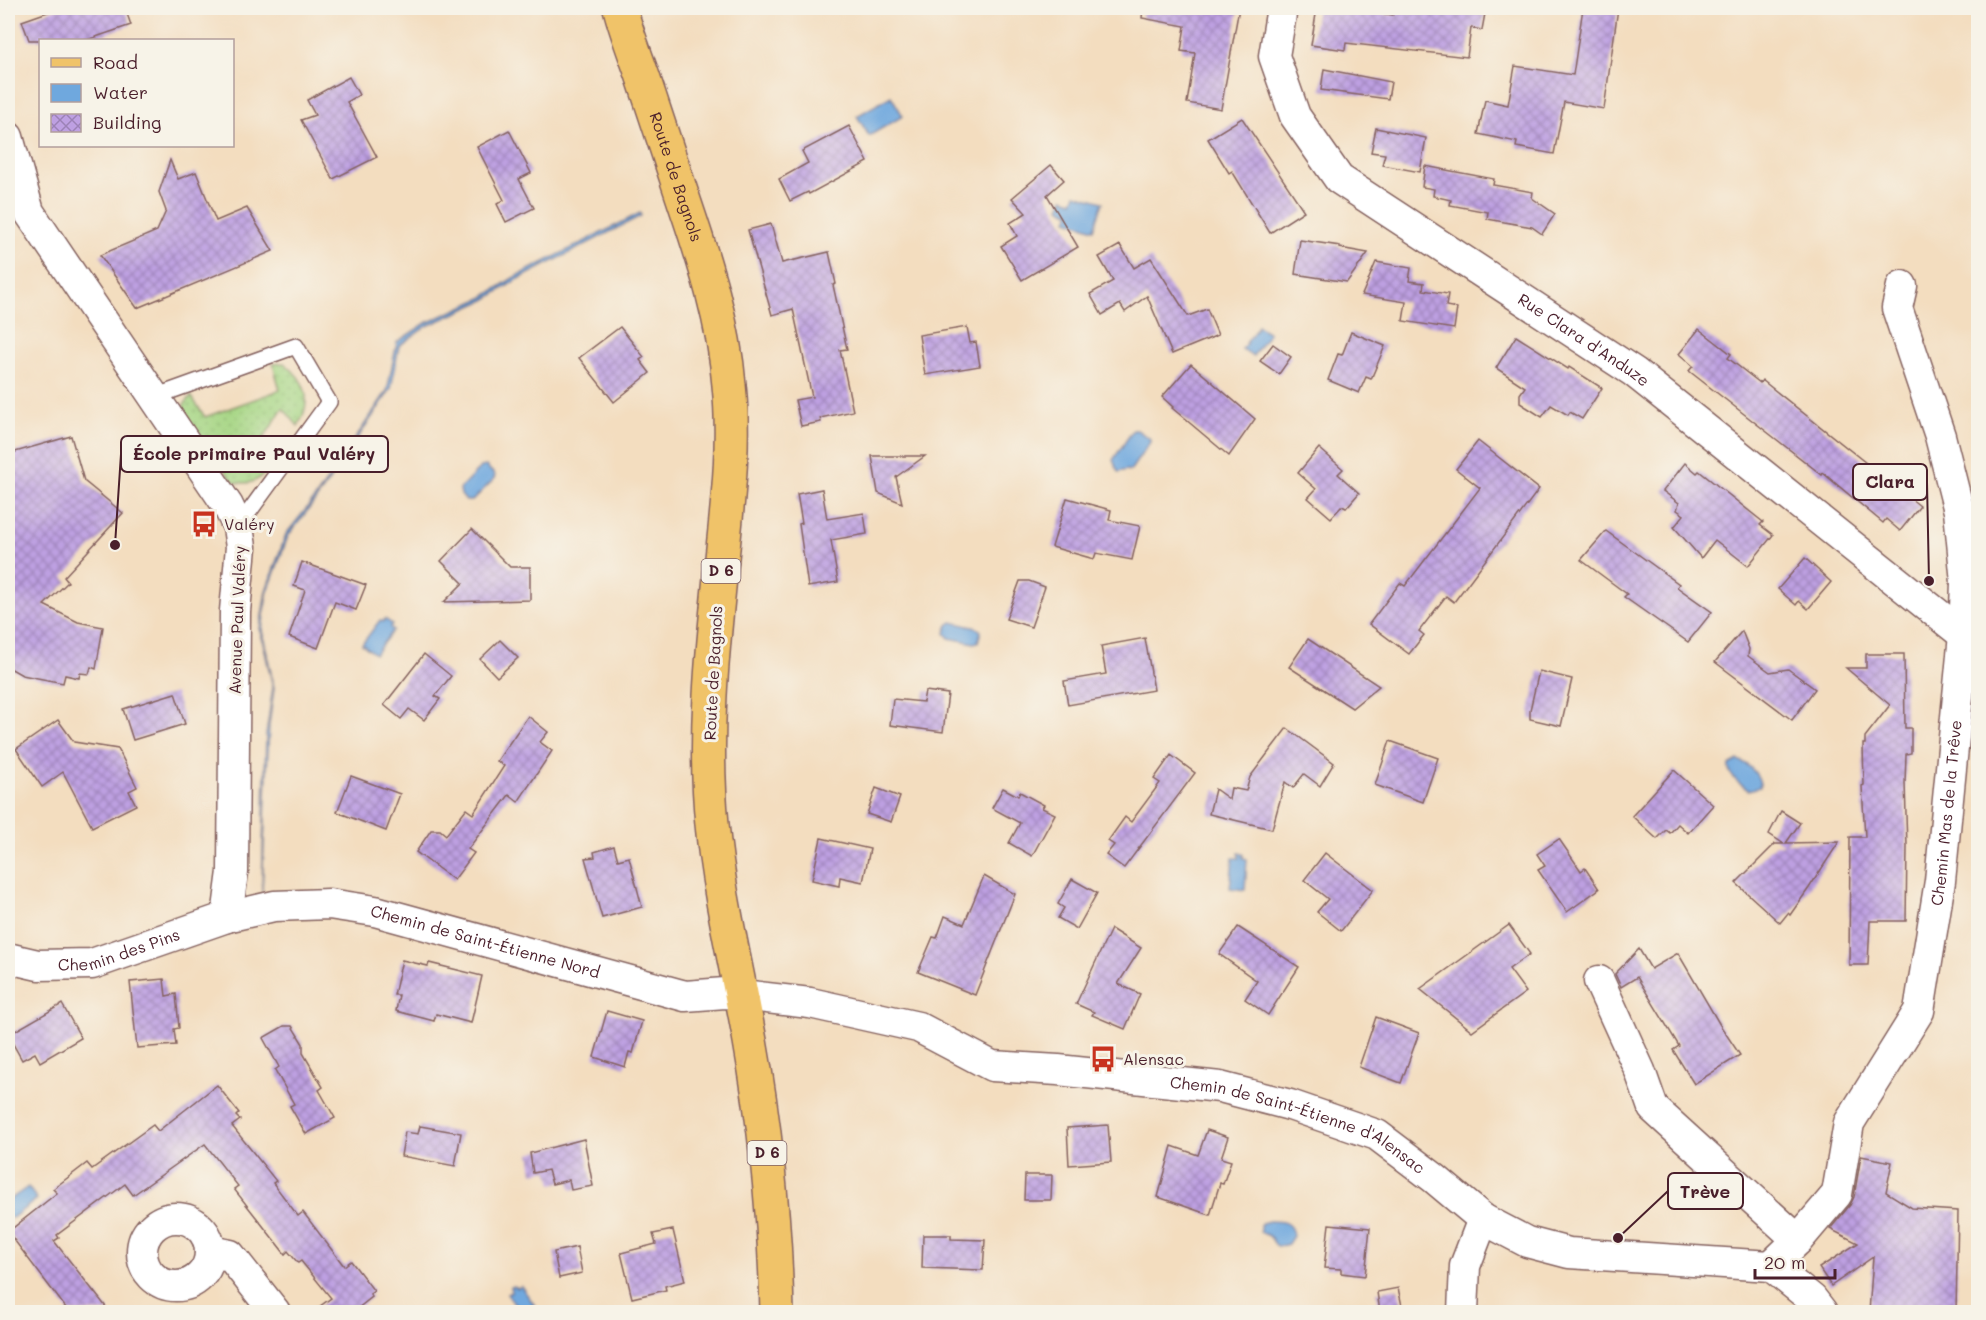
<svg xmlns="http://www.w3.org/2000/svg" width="1986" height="1320" viewBox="0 0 1986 1320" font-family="Mali,sans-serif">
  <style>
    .grass { fill: url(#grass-dots); stroke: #787a58; stroke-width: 1.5 }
    .water { fill: #6fa8de; stroke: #5c6484; stroke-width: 1.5 }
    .building { fill: url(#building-cross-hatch) }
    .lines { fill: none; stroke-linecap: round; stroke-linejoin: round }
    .lane-casing { stroke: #85625f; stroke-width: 18 }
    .street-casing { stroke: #85625f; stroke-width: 33 }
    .primary-casing { stroke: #85625f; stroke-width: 36 }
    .lane { stroke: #fff; stroke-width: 15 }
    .street { stroke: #fff; stroke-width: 30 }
    .primary { stroke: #f0c369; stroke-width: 33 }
    .labels { text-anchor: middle; stroke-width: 6; stroke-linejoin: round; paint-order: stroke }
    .shield { fill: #f7f3e8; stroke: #7e5f64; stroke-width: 1.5 }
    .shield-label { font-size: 15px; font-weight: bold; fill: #4a1f2b }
    .street-label { font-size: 16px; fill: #4a1f2b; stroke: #f7f3e8 }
    .poi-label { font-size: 16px; fill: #4a1f2b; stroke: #f7f3e8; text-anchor: start }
    .leader { fill: none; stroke: #4a1f2b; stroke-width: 2 }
    .callout-dot { fill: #4a1f2b; stroke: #f7f3e8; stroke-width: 2 }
    .callout { fill: #f7f3e8; stroke: #4a1f2b; stroke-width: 2 }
    .callout-label { font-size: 18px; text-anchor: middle; font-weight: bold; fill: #4a1f2b }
  </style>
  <defs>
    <pattern id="grass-dots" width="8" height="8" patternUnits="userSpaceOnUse" patternTransform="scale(1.5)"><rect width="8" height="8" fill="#a6d684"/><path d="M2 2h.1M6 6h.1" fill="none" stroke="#90b772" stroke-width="1.8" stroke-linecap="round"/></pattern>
    <pattern id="building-cross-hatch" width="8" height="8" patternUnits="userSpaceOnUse" patternTransform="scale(1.5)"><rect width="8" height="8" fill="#bea0e2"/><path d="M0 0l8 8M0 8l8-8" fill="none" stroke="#9c82b7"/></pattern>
  </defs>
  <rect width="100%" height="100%" fill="#f7f3e8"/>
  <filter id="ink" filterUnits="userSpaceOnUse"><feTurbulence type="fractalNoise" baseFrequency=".0167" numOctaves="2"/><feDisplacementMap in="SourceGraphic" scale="12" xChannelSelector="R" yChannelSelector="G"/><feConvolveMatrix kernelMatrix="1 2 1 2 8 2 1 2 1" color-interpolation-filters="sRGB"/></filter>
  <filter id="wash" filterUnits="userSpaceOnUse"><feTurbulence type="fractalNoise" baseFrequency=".008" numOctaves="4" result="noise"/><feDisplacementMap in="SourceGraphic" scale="24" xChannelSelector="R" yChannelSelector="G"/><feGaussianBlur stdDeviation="1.35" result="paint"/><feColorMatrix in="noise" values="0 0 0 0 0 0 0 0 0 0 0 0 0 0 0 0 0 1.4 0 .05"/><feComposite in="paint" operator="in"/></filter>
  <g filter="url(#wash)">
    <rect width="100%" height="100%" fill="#f3ddbf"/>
    <path class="grass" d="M284 363C307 381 313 400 298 426L283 408 256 450 269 469C258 482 250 485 234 482L186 422 183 406 191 396 205 417 280 390 273 364Z"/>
    <g class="water">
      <polygon points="891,96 903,116 869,136 857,116"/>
      <polygon points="1076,194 1103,202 1094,229 1067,220 1070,212 1060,208 1063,198 1073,201"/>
      <polygon points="640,213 641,216 515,281 485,300 427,326 399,346 391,389 318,497 288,536 267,594 262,630 274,688 269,725 262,892 266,735 273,687 260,629 266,591 286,534 318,494 387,391 397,342 426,323 484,297 513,278"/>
      <polygon points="1258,326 1269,333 1253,356 1242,349"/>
      <polygon points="1133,430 1137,430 1150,439 1150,442 1130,471 1127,470 1118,472 1113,460"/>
      <polygon points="486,466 495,475 494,479 472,501 466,501 461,495 460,489 481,467"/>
      <polygon points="385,619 392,624 390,627 393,630 375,654 362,644 380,620 383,622"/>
      <polygon points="952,622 977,628 981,631 978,642 974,643 949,638 945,633 948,625"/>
      <path d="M1738 760C1748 764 1761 775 1760 787L1748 790C1740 784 1727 775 1729 765Z"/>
      <polygon points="1239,853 1243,854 1243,858 1247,859 1245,890 1230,888 1233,858 1239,858"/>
      <polygon points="28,1187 37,1199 12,1218 11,1217 8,1218 8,1201"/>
      <path d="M1269 1221C1281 1221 1292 1221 1293 1236L1288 1244C1272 1250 1276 1242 1269 1236 1266 1234 1263 1234 1260 1232V1226L1262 1223Z"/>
      <polygon points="514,1286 518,1288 521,1286 538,1310 533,1312 520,1312 507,1294 511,1292 511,1287"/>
    </g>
    <g id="blocks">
      <g class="building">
        <polygon points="59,8 125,8 131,25 87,40 29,40 22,21"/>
        <polygon points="1143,8 1239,8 1221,109 1187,103 1195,53 1181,51 1185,26 1142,18"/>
        <polygon points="1317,8 1340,8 1393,15 1394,8 1486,8 1482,30 1471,28 1467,57 1346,43 1345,50 1311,45"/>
        <polygon points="1583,8 1618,8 1604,109 1564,102 1554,154 1516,147 1517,142 1478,134 1485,100 1508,105 1515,66 1573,75"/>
        <polygon points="1324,69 1391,82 1388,99 1321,90"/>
        <polygon points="349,77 359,95 347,102 377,157 333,179 301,120 315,115 307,100"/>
        <polygon points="1242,118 1304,211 1270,233 1232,171 1229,173 1208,139"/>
        <polygon points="849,126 868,162 809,194 808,192 790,201 779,179 808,163 802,151"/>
        <polygon points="1376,128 1426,138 1420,172 1382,165 1385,154 1371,152"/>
        <polygon points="509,130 531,173 519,179 534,208 506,222 497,204 504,200 477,147"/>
        <polygon points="170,160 178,179 196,172 216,221 247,208 273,251 137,308 100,255 157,231 166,211 159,192"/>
        <polygon points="1051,165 1064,180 1047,195 1078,247 1022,280 1001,246 1017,236 1010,223 1026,213 1012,198"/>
        <polygon points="1425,166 1494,179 1493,185 1533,192 1532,198 1555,214 1542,234 1532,227 1487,219 1488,212 1450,205 1451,200 1433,196 1434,189 1422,187"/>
        <polygon points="771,224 782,263 829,252 836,284 833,285 847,349 840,350 853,411 820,418 821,422 801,426 795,400 812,397 793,309 772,315 748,230"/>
        <polygon points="1300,240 1340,246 1340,248 1368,253 1347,282 1295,274"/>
        <polygon points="1120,245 1134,268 1151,258 1188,316 1207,309 1218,335 1172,354 1147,296 1125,312 1120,304 1102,315 1090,294 1113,281 1099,257"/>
        <polygon points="1376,262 1411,268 1409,281 1424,283 1423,290 1448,294 1446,306 1457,308 1454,329 1403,321 1406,302 1362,295"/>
        <polygon points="620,327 644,357 640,360 650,373 614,402 579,358"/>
        <polygon points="967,327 970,343 976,342 980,366 925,375 919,335"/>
        <polygon points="1699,329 1731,354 1728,358 1760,383 1762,380 1920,506 1900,531 1886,519 1883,523 1823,473 1822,475 1689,371 1693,366 1679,354"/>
        <polygon points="1351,332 1385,346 1371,379 1366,377 1359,393 1328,380 1338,354 1342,355"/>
        <polygon points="1516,336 1568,369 1569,367 1602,388 1582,419 1570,412 1568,415 1551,405 1542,417 1520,403 1520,394 1525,387 1496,368"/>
        <polygon points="1273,344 1291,357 1279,374 1260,361"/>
        <polygon points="1191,364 1255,419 1229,456 1172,408 1173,407 1162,397"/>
        <polygon points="71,436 84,481 123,513 64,577 68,582 44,605 78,622 103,627 96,669 91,667 89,674 80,673 79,678 65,675 63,683 22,675 8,667 8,454"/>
        <polygon points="1478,441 1539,489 1454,602 1446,596 1419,631 1424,635 1409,654 1369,624 1400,583 1405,586 1480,488 1456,469"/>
        <polygon points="1319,448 1343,469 1338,474 1359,493 1346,508 1342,506 1331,518 1308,498 1316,489 1298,473"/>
        <polygon points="872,456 925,456 896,477 902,503 878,493"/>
        <polygon points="1685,463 1697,473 1699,471 1763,522 1760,525 1773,535 1748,566 1715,540 1701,558 1674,527 1684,515 1677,510 1679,503 1663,491"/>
        <polygon points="822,489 827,519 864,513 867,534 831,540 838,582 808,587 799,524 802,523 797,494"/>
        <polygon points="1067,498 1111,510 1109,520 1140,526 1132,560 1096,553 1094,559 1052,547"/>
        <polygon points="472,529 510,567 530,567 530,600 444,602 463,583 441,561"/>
        <polygon points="1606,531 1679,584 1677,587 1712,612 1688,642 1624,597 1627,594 1581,560"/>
        <polygon points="1805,558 1831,582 1808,609 1799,601 1796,605 1778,589"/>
        <polygon points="302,562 366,585 356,610 335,602 318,648 289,637 305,590 294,586"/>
        <polygon points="1020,581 1029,581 1045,587 1031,627 1006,619"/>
        <polygon points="1742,631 1749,649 1748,656 1770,672 1788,669 1815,689 1792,720 1715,662"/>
        <polygon points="1145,638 1154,690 1068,705 1064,681 1106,674 1101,646"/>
        <polygon points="1308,639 1379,686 1352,708 1289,667"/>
        <polygon points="500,640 518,658 497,677 480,659"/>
        <polygon points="424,654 451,676 435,696 440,699 424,720 409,709 401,719 384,705"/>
        <polygon points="1866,654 1904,654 1905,728 1911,728 1911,753 1906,754 1905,783 1907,846 1906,921 1870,921 1868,965 1849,965 1850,837 1865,837 1862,786 1864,785 1863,744 1865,744 1865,737 1890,705 1846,668 1866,668"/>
        <polygon points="1539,671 1572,679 1561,726 1530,719 1530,710"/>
        <polygon points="925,691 948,694 943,732 890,725 893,699 923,702"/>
        <polygon points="175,693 185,724 133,740 123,709"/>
        <polygon points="528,716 548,732 540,742 552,751 518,802 509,795 468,849 474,853 454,880 416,852 431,830 440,830 446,835 466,809 473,814 504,766 497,761"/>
        <polygon points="58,720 74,742 118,749 137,787 129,791 136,805 92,827 63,772 42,787 16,749"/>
        <polygon points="1287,728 1334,763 1320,786 1304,774 1293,788 1285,782 1272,829 1209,814 1215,789 1229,799 1231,788 1246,791 1250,777"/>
        <polygon points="1390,741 1438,758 1423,802 1375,785"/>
        <polygon points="1171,755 1195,773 1124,868 1106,855 1114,845 1108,841 1125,817 1131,822 1160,783 1154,779"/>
        <polygon points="1674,770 1713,805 1688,833 1678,824 1670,833 1666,830 1657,839 1632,816"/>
        <polygon points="351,776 400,794 386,831 337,812"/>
        <polygon points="876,788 900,797 891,822 867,814"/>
        <polygon points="1003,788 1018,796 1020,792 1044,805 1042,808 1055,814 1032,856 1009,843 1020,823 992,808"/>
        <polygon points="1781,811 1800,823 1786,843 1839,842 1809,888 1790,915 1788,913 1780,923 1736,883 1775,844 1784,844 1769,834"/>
        <polygon points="821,838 870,849 863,882 840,877 839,886 812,880"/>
        <polygon points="1559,839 1581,871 1585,868 1599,889 1567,912 1538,870 1545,866 1537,854"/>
        <polygon points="614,846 618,860 629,857 642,907 602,918 585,858 595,857 594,852"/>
        <polygon points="1325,853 1373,890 1341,931 1317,912 1328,899 1304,880"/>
        <polygon points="984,876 1015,894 975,995 918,972 933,937 937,938 945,916 964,924"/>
        <polygon points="1072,879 1097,893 1077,929 1058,918 1064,908 1058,904"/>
        <polygon points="1509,925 1530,954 1509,969 1526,992 1472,1031 1420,989"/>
        <polygon points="1238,927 1299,967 1268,1015 1245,999 1257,981 1219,954"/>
        <polygon points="1111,929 1141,948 1118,984 1140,994 1125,1029 1092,1015 1094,1012 1076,1004"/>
        <polygon points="1639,949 1651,969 1678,953 1720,1025 1740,1055 1694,1084 1673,1050 1679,1046 1637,977 1621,987 1615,974"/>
        <polygon points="402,960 428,966 429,963 482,976 471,1023 436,1014 434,1021 396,1011 399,995 394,995"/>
        <polygon points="164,979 166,996 176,994 179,1028 174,1029 176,1045 137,1048 130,982"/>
        <polygon points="62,1004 81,1038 40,1062 35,1053 22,1060 8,1035"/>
        <polygon points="607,1011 642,1021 633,1053 629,1052 625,1067 594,1057"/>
        <polygon points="1376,1017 1419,1033 1401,1083 1359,1067"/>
        <polygon points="284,1026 292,1026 303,1044 303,1053 323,1087 319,1090 335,1118 306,1134 290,1106 294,1104 275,1070 279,1067 263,1038"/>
        <polygon points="217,1085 239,1113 236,1116 240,1120 232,1126 276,1181 273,1183 298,1216 303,1212 344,1266 351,1261 374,1291 370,1294 372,1297 353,1312 312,1312 331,1298 301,1261 298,1263 288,1251 285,1254 234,1189 238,1186 205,1144 133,1195 125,1184 57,1235 59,1238 54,1241 110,1312 69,1312 8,1232 57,1193 53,1189 87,1163 92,1169 153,1125 158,1131"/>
        <polygon points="1108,1125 1111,1162 1069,1165 1067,1128"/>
        <polygon points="420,1126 461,1133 455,1166 401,1156 405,1132 418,1134"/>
        <polygon points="1207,1130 1228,1137 1221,1158 1231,1161 1223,1184 1220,1183 1210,1215 1158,1197 1172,1146 1198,1155"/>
        <polygon points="584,1139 593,1186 571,1190 569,1180 552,1184 548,1170 533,1173 530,1153"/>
        <polygon points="1861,1156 1892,1162 1886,1192 1912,1208 1958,1211 1956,1312 1869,1312 1873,1257 1831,1286 1819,1268 1858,1243 1830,1229 1850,1205 1854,1197"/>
        <polygon points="1025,1175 1052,1175 1051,1200 1024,1200"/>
        <polygon points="1329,1224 1370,1228 1365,1276 1341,1273 1341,1269 1324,1268"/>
        <polygon points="673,1230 685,1281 665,1286 666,1290 632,1298 621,1253 656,1244 653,1234"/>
        <polygon points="923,1235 951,1235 951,1239 985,1240 983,1270 922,1268"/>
        <polygon points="577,1247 582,1273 559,1278 554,1252"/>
        <polygon points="1398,1288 1403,1310 1380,1312 1377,1292"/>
      </g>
    </g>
  </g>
  <g filter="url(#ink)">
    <use href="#blocks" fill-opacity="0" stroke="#85625f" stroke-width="1.5"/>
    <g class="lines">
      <g class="lane-casing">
        <polyline id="lane" points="154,397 296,346 329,402 238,527"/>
      </g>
      <g class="street-casing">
        <g id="street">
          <path id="s1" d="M1282 8 1274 56 1295 116 1339 179 1634 372 1964 635"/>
          <polyline points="8,137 29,212 228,506 238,527 241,547 235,611 233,872 227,917"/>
          <path id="s2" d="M8 958 38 965 92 964 227 917 274 906 329 904 375 911 685 996 725 993 810 1003 918 1027 992 1066 1058 1070 1220 1087 1290 1105 1377 1135 1434 1178 1483 1219 1527 1242 1569 1253 1771 1266 1812 1299 1822 1312"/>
          <polyline points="1599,981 1640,1071 1653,1108 1798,1240"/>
          <circle cx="176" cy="1252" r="34"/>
          <polyline points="210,1251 230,1255 275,1312"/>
          <path id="s3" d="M1771 1266 1798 1240 1837 1194 1849 1123 1919 1011 1940 881 1964 635 1966 582 1959 511 1940 436 1897 308 1902 286"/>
          <polyline points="1463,1312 1465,1266 1483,1219"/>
        </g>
      </g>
      <g class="primary-casing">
        <g id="primary">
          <path id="s4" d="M620 8C626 31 635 54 643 77 657 119 671 161 685 204 705 263 724 323 729 385 735 442 728 500 722 558 713 646 703 735 712 824 719 897 737 968 750 1041 766 1130 775 1221 777 1312"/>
        </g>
      </g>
      <use href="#lane" class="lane"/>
      <use href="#street" class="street"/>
      <use href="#primary" class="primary"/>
    </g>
  </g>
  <defs>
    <g id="bus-bare" transform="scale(2.07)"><path d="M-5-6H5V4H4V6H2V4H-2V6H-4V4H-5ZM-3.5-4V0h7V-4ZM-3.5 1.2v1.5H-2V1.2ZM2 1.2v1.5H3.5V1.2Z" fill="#c8321e" stroke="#f7f3e8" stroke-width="2.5" paint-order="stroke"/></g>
  </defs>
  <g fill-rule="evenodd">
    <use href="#bus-bare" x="204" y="524"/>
    <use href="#bus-bare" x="1103" y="1059"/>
  </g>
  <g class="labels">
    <g class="shield">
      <rect x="701.5" y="559" width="39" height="24" rx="4.5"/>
      <rect x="747.5" y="1141" width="39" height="24" rx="4.5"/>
    </g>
    <g class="shield-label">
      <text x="721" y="576">D 6</text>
      <text x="767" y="1158">D 6</text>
    </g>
    <g class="street-label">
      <text dy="6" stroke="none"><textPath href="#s4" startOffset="178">Route de Bagnols</textPath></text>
      <text dy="6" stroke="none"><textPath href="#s1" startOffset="482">Rue Clara d'Anduze</textPath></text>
      <text transform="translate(237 620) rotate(-88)" y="6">Avenue Paul Valéry</text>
      <text transform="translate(713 673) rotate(-87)" y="6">Route de Bagnols</text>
      <text dy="6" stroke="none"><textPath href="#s3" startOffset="502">Chemin Mas de la Trêve</textPath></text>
      <text dy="6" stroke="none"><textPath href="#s2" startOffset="492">Chemin de Saint-Étienne Nord</textPath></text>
      <text dy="6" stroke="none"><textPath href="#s2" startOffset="114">Chemin des Pins</textPath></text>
      <text dy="6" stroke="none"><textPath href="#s2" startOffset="1334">Chemin de Saint-Étienne d'Alensac</textPath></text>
    </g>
    <g class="poi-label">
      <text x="224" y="530">Valéry</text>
      <text x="1123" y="1065">Alensac</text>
    </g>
  </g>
  <path class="leader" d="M115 545L121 454M1929 581L1927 482M1618 1238L1668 1191"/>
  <g class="callout-dot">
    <circle cx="115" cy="545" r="6"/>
    <circle cx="1929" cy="581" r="6"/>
    <circle cx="1618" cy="1238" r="6"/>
  </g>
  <g class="callout">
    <rect x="121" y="436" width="267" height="36" rx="6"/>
    <rect x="1853" y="464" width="74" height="36" rx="6"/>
    <rect x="1668" y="1173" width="75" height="36" rx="6"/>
  </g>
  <g class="callout-label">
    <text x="254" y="460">École primaire Paul Valéry</text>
    <text x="1890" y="488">Clara</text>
    <text x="1705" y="1198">Trève</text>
  </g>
  <rect width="1986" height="1320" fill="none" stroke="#f7f3e8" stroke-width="30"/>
  <rect x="39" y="39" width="195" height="108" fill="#f7f3e8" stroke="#b29e9c" stroke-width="1.5"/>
  <rect x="51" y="58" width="30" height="9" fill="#f0c369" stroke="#b29e9c" stroke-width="1.5"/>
  <text x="93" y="69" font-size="18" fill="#4a1f2b">Road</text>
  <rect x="51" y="84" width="30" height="18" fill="#6fa8de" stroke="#b29e9c" stroke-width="1.5"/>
  <text x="93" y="99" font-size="18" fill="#4a1f2b">Water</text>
  <rect x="51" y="114" width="30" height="18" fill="url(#building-cross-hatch)" stroke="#b29e9c" stroke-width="1.5"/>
  <text x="93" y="129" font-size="18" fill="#4a1f2b">Building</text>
  <path d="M1755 1269v9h80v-9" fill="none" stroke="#4a1f2b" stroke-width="3"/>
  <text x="1764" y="1269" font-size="18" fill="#4a1f2b" stroke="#f7f3e8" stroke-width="4.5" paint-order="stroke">20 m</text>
</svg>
